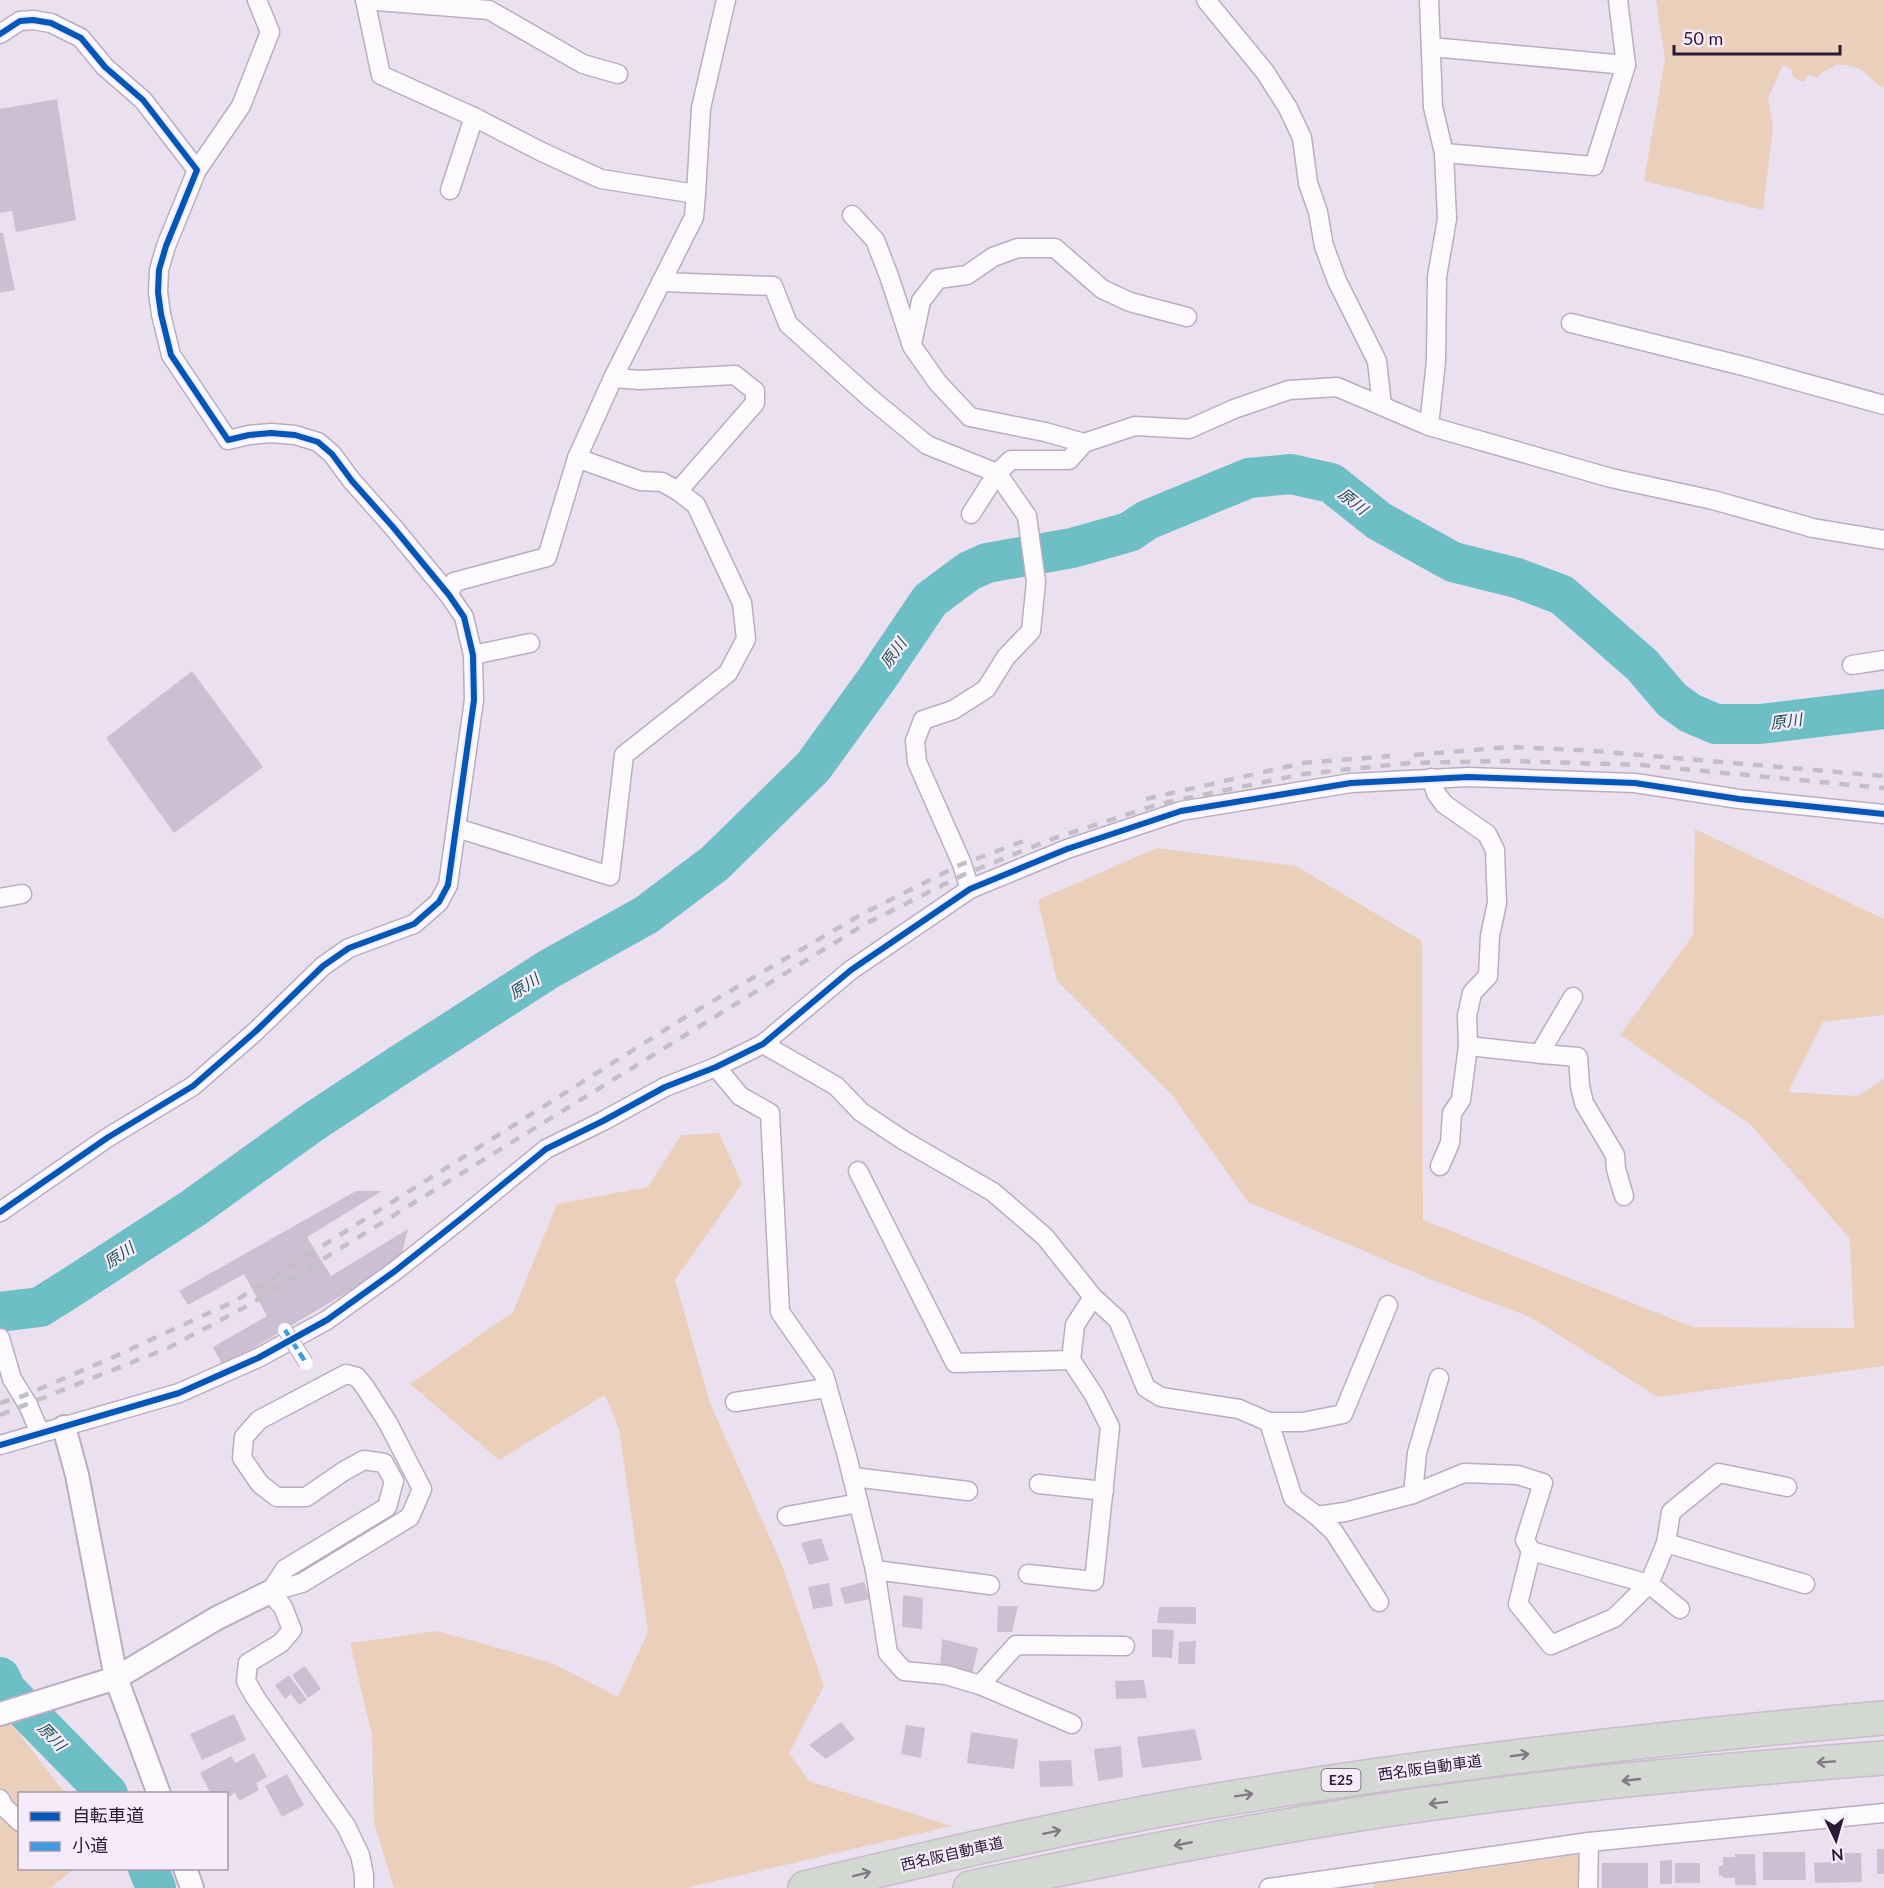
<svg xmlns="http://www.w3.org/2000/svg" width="1884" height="1888" viewBox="0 0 1884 1888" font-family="Lato,'Noto Sans JP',sans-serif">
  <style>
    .green { fill: #ead0ba }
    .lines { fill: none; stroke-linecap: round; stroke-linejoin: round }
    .river { stroke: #6dbec5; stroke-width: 40 }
    .building { fill: #cdbfd2 }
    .minor-casing { stroke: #bbadc1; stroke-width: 21 }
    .tertiary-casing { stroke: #bbadc1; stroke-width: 26 }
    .motorway-casing { stroke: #c6bdc9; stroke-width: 36 }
    .minor { stroke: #fcfafd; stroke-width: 18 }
    .tertiary { stroke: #fcfafd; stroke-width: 22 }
    .motorway { stroke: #d4d8d2; stroke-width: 33 }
    .rail { stroke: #c3c0c5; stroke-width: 4.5; stroke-dasharray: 10 10; stroke-linecap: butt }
    .pedestrian-bridge-casing { stroke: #bbadc1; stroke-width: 16; stroke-linecap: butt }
    .pedestrian-bridge { stroke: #fcfafd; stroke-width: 14 }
    .quiet { stroke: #3d9be2; stroke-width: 4.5; stroke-dasharray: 9 4.5; stroke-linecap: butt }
    .cycleway-casing { stroke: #f5ebfa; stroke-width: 10 }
    .cycleway { stroke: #0057b8; stroke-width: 6 }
    .oneway { stroke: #807883 }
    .labels { text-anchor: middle; stroke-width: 4.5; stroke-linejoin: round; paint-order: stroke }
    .shield { fill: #f5ebfa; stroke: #68586f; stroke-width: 1.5 }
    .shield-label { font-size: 14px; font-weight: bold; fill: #2c1934 }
    .street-label { font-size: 15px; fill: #2c1934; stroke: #f5ebfa }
    .water-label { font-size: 16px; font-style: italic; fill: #1f5252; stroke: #f5ebfa }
  </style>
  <rect width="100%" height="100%" fill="#ebe0f0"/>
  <g class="green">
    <path d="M1656 0H1884V87C1874 85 1872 77 1864 72 1855 65 1845 65 1834 65V67L1825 70 1817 78 1808 75 1804 82 1794 78 1791 69 1783 65 1768 98 1773 127 1763 210 1644 181 1665 59Z"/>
    <polygon points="1695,829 1884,919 1884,1015 1823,1022 1788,1092 1858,1096 1884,1079 1884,1366 1658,1397 1530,1317 1437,1282 1248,1202 1172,1095 1057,981 1038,900 1157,848 1296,866 1422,941 1423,1220 1693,1327 1854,1328 1850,1239 1751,1125 1620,1035 1693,935"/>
    <polygon points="719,1133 742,1184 675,1280 710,1403 781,1563 824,1686 789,1753 809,1781 952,1826 686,1888 394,1888 374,1823 372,1735 350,1643 437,1631 552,1663 618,1697 648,1632 619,1429 605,1395 499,1460 410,1384 513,1312 557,1204 648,1187 681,1135"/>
    <polygon points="0,1709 65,1793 20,1794 20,1868 73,1869 51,1888 0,1888"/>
    <polygon points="1581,1854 1587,1888 1373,1888 1373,1884"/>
  </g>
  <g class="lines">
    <g class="river">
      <polyline points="0,1312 40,1307 67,1290 192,1209 313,1122 398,1066 549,969 646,915 715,863 813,767 876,680 930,600 969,571 987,563 1072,548 1129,532 1147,520 1249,478 1291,474 1331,483 1379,521 1453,562 1517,578 1562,595 1642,665 1672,700 1690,713 1716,724 1760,724 1884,709"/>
      <polyline points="0,1677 6,1690 108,1794"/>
      <polyline points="148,1868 156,1888"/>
    </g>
  </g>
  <g class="building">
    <polygon points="57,99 76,220 16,232 12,211 0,213 0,109"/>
    <polygon points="0,233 3,233 15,290 0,293"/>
    <polygon points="192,671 263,767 174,833 106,738"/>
    <polygon points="356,1191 382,1191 307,1237 331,1276 408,1229 400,1261 223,1366 213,1347 267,1316 244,1274 188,1305 179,1291"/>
    <polygon points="821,1538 829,1560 809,1565 801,1543"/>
    <polygon points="864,1582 870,1599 845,1604 840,1588"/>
    <polygon points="829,1583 833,1606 813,1609 808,1587"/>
    <polygon points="903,1595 923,1598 922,1629 902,1627"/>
    <polygon points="998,1606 1018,1606 1012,1632 997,1632"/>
    <polygon points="1159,1607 1196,1607 1196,1624 1157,1623"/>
    <polygon points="1152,1629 1174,1630 1172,1658 1152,1657"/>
    <polygon points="942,1639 978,1648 972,1674 940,1669"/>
    <polygon points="1196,1641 1195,1664 1178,1664 1179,1642"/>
    <polygon points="305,1666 321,1689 308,1698 292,1675"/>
    <polygon points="289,1675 307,1700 299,1705 291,1694 285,1699 275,1685"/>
    <polygon points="1144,1680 1147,1698 1116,1699 1115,1681"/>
    <polygon points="234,1714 246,1740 202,1760 190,1734"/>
    <polygon points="841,1722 855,1739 826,1759 809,1745"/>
    <polygon points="906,1725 925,1728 921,1758 901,1754"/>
    <polygon points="1195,1729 1202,1760 1142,1768 1137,1737"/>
    <polygon points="971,1732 1018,1739 1014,1769 967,1763"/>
    <polygon points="1121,1746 1123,1777 1098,1781 1094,1749"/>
    <polygon points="254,1753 267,1777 256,1783 259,1790 239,1801 235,1793 228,1797 225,1791 219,1794 211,1794 200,1773 231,1756 235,1763"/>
    <polygon points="1071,1760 1073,1786 1040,1787 1039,1761"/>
    <polygon points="287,1774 304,1805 282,1817 265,1786"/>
    <rect x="1877" y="1849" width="7" height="25"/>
    <polygon points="1763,1852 1805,1852 1806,1880 1763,1880"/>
    <polygon points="1830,1853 1861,1853 1862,1882 1815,1883 1814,1863 1830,1862"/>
    <polygon points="1735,1854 1755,1854 1756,1885 1735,1885 1735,1878 1723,1878 1723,1876 1719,1876 1719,1866 1723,1866 1723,1857 1735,1857"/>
    <polygon points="1672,1860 1672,1884 1660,1884 1660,1861"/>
    <rect x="1602" y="1863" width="46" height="25"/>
    <rect x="1675" y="1863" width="25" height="20"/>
  </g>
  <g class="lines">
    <g class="minor-casing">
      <g id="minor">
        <polyline points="365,0 489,10 583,64 618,74"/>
        <polyline points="365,0 381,75 474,117 450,190"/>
        <polyline points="1206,0 1265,72 1288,108 1302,138 1308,183 1318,212 1324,246 1337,281 1377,361 1382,406"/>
        <polyline points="1429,0 1433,107 1444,153 1447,219 1437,277 1436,361 1429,426"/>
        <polyline points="0,34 20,21 33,20 51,23 81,38 105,67 143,100 197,170 166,246 159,270 158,292 161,314 171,355 228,440 249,435 271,433 295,435 318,442 332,454 352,481 393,527 449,595 464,617 473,655 474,700 448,885 439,902 414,924 349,948 323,966 256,1031 193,1086 107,1138 0,1212"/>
        <polyline points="1431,47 1626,65"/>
        <polyline points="474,117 542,152 601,179 696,194 701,108 726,0"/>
        <polyline points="1444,153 1594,166 1626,65 1618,0"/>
        <polyline points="197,170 241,106 270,32 257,0"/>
        <polyline points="852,215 875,240 889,276 912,346 938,383 970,417 1045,432 1084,443 1135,426 1189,429 1234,409 1289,390 1337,387 1429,426 1611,478 1713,500 1813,528 1884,540"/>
        <polyline points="661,282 773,286 788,324 870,398 927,445 997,473 971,514"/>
        <polyline points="1571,323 1747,367 1884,405"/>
        <polyline points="912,344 921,301 938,279 967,275 993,257 1018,248 1055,248 1102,289 1130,302 1187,317"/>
        <polyline points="577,458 613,378 694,217 696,194"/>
        <polyline points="449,595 454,582 547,557 577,458 641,481 662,482 678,491 755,403 755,391 735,375 640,380 613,378"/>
        <polyline points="473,655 530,643"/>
        <polyline points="1852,665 1884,660"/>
        <polyline points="1431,778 1436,793 1444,804 1487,834 1495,850 1496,879 1497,903 1490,936 1488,976 1472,993 1467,1016 1468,1046 1461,1100 1452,1113 1450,1143 1440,1166"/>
        <polyline points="457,828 610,876 624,755 728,673 746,639 742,603 696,505 678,491"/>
        <polyline points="970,889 962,864 917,762 915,741 923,720 953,710 986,689 1006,657 1031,631 1036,582 1027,516 997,473 1011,460 1069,460 1084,443"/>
        <polyline points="0,898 22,894"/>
        <polyline points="763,1044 836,1086 861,1112 903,1140 993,1192 1045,1237 1093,1297 1118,1320 1146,1388 1161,1397 1239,1409 1269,1422 1303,1422 1343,1414 1388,1305"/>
        <polyline points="1468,1046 1542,1054 1544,1046 1573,997"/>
        <polyline points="1542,1054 1578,1057 1580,1086 1584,1103 1615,1155 1616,1169 1624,1196"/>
        <polyline points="716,1067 740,1096 770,1113 780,1312 824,1375 847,1456 875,1570 888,1653 904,1671 946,1675 980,1685 1072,1724"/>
        <polyline points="858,1171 955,1363 1071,1360"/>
        <polyline points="0,1338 12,1379 28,1405 40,1433"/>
        <polygon points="346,1374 357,1377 365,1387 388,1423 422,1489 410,1517 302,1583 270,1592 285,1569 387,1507 394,1481 384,1463 364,1460 344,1471 306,1497 277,1497 260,1484 242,1458 244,1437 259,1420"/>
        <polyline points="735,1402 827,1388"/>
        <polyline points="1269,1422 1293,1498 1317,1516 1345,1512 1413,1494 1417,1453 1439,1378"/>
        <polyline points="0,1445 179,1393 258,1358 327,1320 395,1271 463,1217 546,1149 603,1121 665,1087 716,1067 763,1044 851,970 970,889 1067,849 1181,811 1351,783 1468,777 1635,783 1739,799 1884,814"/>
        <polyline points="853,1477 968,1491"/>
        <polyline points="1039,1484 1104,1491"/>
        <polyline points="1413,1494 1464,1473 1518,1475 1543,1483 1525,1540 1531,1551 1649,1584 1666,1543 1805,1584"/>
        <polyline points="787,1516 859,1503"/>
        <polyline points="1317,1516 1334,1532 1379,1602"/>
        <polyline points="1666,1543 1671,1512 1719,1473 1787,1487"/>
        <polyline points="1531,1551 1518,1604 1551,1645 1614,1618 1649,1584 1680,1609"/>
        <polyline points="875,1570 990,1585"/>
        <polyline points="1028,1574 1094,1581 1110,1427 1094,1395 1071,1360 1075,1325 1093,1297"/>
        <polyline points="270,1592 283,1607 292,1630 281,1643 248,1663 246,1681 255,1697 346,1826 360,1855 364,1875 364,1888"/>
        <polyline points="980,1685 1016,1645 1125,1646"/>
        <polyline points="0,1799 4,1807 20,1822"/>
        <polyline points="1269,1888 1589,1842 1884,1813"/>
        <polyline points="1588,1888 1589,1842"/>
      </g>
    </g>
    <g class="tertiary-casing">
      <g id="tertiary">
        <polyline points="64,1427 77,1475 116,1678 159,1794"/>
        <polyline points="0,1714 116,1678 217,1618 270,1592"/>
        <polyline points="185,1868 192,1888"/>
      </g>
    </g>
    <g class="motorway-casing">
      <g id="motorway">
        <path d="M805 1888C946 1854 1087 1821 1230 1798 1447 1762 1665 1737 1884 1718"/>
        <path d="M970 1888C1112 1858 1255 1829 1399 1808 1560 1784 1722 1770 1884 1758"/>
      </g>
    </g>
    <use href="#minor" class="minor"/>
    <use href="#tertiary" class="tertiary"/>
    <use href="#motorway" class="motorway"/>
    <g class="rail">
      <polyline points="1414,755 1509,747 1582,750 1884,776"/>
      <polyline points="1146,799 1303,763 1390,756"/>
      <polyline points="0,1403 23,1396 109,1359 235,1301 684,1018 862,914 962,864 1032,838"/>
      <polyline points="0,1415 168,1348 247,1306 865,924 965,874 1052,839 1159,804 1303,774 1409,763 1509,761 1641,765 1884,788"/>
    </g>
    <g class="pedestrian-bridge-casing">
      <polyline id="pedestrian-bridge" points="285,1330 306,1363"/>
    </g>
    <use href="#pedestrian-bridge" class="pedestrian-bridge"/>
    <polyline class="quiet" points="285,1330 306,1363"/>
    <g class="cycleway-casing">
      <g id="cycleway">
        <polyline points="0,34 20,21 33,20 51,23 81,38 105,67 143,100 197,170 166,246 159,270 158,292 161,314 171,355 228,440 249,435 271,433 295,435 318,442 332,454 352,481 393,527 449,595 464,617 473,655 474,700 448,885 439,902 414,924 349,948 323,966 256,1031 193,1086 107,1138 0,1212"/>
        <polyline points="0,1445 179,1393 258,1358 327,1320 395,1271 463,1217 546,1149 603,1121 665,1087 716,1067 763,1044 851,970 970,889 1067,849 1181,811 1351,783 1468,777 1635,783 1739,799 1884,814"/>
      </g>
    </g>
    <use href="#cycleway" class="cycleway"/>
  </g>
  <defs><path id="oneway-shaft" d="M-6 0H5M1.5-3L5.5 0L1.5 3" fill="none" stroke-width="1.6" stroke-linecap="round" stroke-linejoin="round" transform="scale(1.5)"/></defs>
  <g class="oneway">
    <use href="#oneway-shaft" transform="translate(1520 1755) rotate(-8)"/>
    <use href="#oneway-shaft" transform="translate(1826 1762) rotate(176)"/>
    <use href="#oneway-shaft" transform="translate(1631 1780) rotate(174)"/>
    <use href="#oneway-shaft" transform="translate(1244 1795) rotate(-9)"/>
    <use href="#oneway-shaft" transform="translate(1438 1803) rotate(173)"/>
    <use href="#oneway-shaft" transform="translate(1052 1832) rotate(-12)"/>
    <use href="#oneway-shaft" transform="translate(1183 1844) rotate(169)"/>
    <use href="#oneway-shaft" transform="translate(862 1874) rotate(-14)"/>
  </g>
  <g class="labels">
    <rect class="shield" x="1321.5" y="1769" width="39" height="22" rx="4.5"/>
    <g class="shield-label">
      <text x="1341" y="1785">E25</text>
    </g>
    <g class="street-label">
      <text transform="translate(1430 1768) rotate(-8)" y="5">西名阪自動車道</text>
      <text transform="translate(952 1854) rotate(-13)" y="5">西名阪自動車道</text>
    </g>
    <g class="water-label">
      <text transform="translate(1353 501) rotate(38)" y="6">原川</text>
      <text transform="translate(893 653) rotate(-55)" y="6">原川</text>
      <text transform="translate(1786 721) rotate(-7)" y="6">原川</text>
      <text transform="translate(524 986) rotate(-33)" y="6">原川</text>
      <text transform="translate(119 1255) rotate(-34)" y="6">原川</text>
      <text transform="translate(52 1736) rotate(46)" y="6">原川</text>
    </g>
  </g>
  <rect x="18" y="1792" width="210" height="78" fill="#f5ebfa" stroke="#a597ab" stroke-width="1.5"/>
  <rect x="30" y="1812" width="30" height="9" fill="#0057b8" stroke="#a597ab" stroke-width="1.5"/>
  <text x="72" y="1822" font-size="18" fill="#2c1934">自転車道</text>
  <rect x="30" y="1842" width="30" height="9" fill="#3d9be2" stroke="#a597ab" stroke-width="1.5"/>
  <text x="72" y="1852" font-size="18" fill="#2c1934">小道</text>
  <g transform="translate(1836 1840) rotate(175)" stroke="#f5ebfa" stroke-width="4.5" paint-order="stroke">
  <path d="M0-4.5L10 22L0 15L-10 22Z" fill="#2c1934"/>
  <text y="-9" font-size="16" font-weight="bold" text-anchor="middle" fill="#2c1934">N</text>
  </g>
  <path d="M1674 45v9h166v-9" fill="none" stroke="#2c1934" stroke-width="3"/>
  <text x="1683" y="45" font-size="18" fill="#2c1934" stroke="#f5ebfa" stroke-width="4.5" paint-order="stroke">50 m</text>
</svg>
